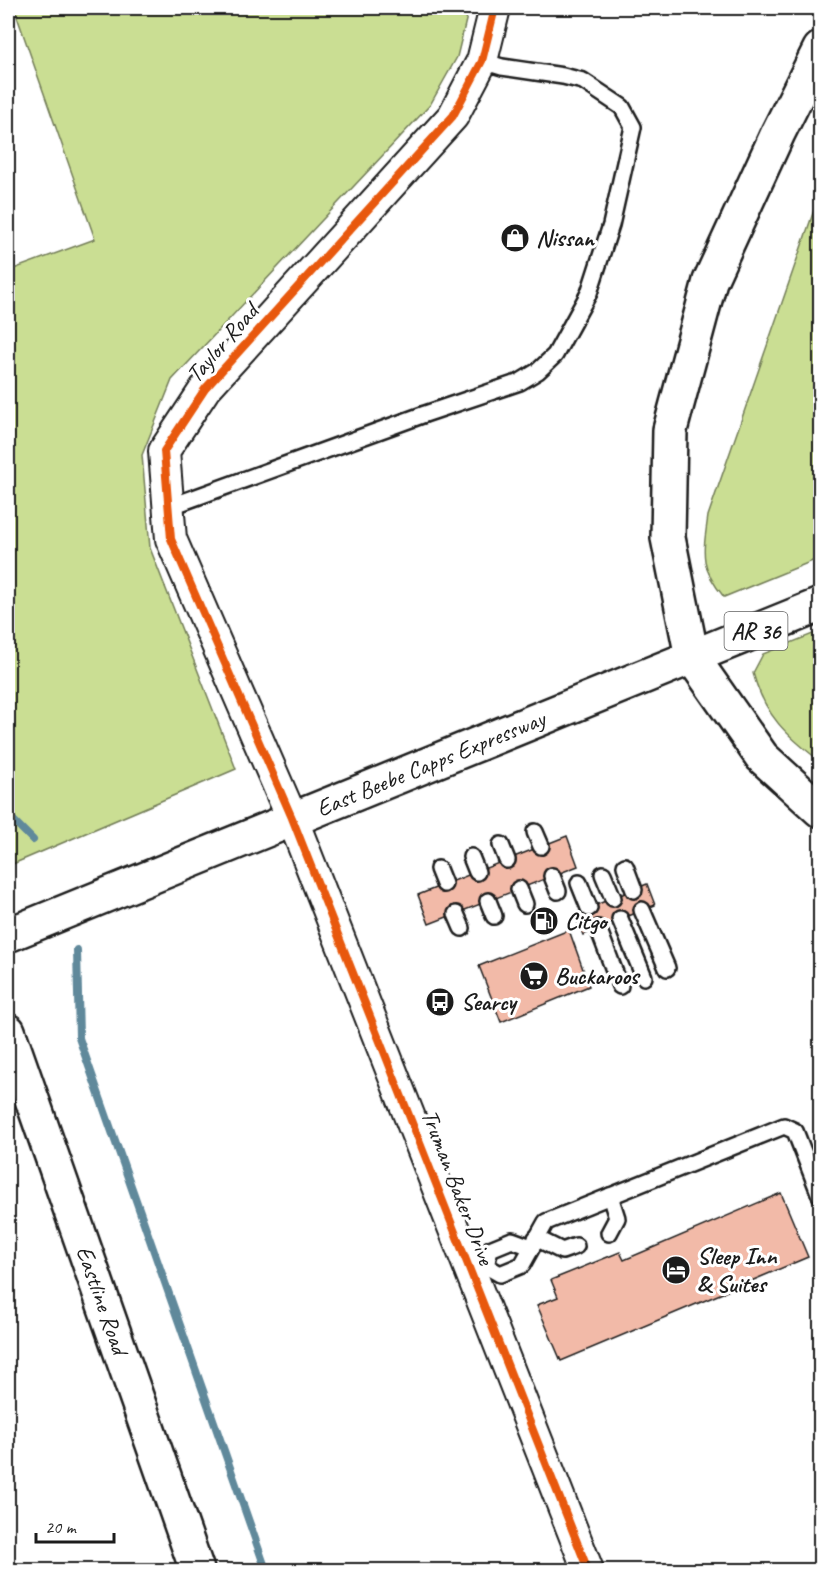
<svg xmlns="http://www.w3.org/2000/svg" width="828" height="1578" viewBox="0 0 828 1578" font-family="Caveat,sans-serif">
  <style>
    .green { fill: #cade93; stroke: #737d58; stroke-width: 1.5 }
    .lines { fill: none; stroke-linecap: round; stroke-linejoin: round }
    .stream { stroke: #60899b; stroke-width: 8 }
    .building { fill: #f2baa8; stroke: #1c1c1c; stroke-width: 1.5 }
    .service-casing { stroke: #1c1c1c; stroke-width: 20 }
    .minor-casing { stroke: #1c1c1c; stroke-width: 34 }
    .secondary-casing { stroke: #1c1c1c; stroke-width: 38 }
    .primary-casing { stroke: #1c1c1c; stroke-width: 38 }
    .motorway-casing { stroke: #1c1c1c; stroke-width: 38 }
    .service { stroke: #fff; stroke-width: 15 }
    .minor { stroke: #fff; stroke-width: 30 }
    .secondary { stroke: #fff; stroke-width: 33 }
    .primary { stroke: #fff; stroke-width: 33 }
    .motorway { stroke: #fff; stroke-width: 33 }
    .cycleway-casing { stroke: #fff; stroke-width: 11 }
    .cycleway { stroke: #e8590c; stroke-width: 8 }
    .labels { text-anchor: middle; stroke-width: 6; stroke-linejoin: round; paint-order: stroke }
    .shield { fill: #fff; stroke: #606060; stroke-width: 1.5 }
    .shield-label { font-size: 22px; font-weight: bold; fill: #1c1c1c }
    .poi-label { font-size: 24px; font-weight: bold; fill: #1c1c1c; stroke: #fff; text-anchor: start }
    .street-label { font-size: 24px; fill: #1c1c1c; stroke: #fff }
  </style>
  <rect width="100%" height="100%" fill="#fff"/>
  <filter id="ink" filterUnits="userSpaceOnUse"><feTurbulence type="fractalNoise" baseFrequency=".0167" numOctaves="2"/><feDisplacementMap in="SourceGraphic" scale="12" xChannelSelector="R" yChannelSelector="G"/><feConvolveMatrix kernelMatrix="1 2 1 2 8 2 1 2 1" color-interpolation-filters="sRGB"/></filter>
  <g filter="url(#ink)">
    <g class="green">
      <polygon points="14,8 469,8 457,57 430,105 172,380 142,455 150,548 236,769 8,866 8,271 95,239"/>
      <path d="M820 193V558L724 597C699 567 703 553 708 516Z"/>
      <path d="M820 631V761C786 735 765 716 753 673L763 654Z"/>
    </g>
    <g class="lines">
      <g class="stream">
        <polyline points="8,815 33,840"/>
        <polyline points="77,950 79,1038 266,1570"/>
      </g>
    </g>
    <g class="building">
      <polygon points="567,836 578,866 429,924 418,895"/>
      <polygon points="647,884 655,905 583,935 574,914"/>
      <polygon points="569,930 589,986 501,1022 479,966"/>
      <polygon points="781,1193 808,1257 561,1361 537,1305 558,1297 551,1280 620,1252 624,1260"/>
    </g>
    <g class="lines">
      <g class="service-casing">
        <g id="service">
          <polyline points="169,507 425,414 520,382 538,371 555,355 589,293 611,225 633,127 622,107 583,81 563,76 502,67 482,61"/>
          <polyline points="535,832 541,846"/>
          <polyline points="501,845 507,860"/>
          <polyline points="471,857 477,872"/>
          <polyline points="625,866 634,890"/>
          <polyline points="438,869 444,884"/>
          <polyline points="603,874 613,898"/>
          <polyline points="552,876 558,891"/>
          <polyline points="579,883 589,908"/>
          <polyline points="519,889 525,904"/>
          <polyline points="488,901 494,916"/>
          <polyline points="642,910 667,968"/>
          <polyline points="456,914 462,928"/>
          <polyline points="620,919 644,977"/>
          <polyline points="598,928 620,986"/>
          <polyline points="609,1233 617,1218 610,1196"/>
          <polyline points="536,1238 562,1251 576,1246"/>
          <polyline points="486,1266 500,1274 522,1265 546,1222 784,1126 795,1131 820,1195"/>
          <polyline points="486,1266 490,1249 512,1240 531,1247"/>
        </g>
      </g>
      <g class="minor-casing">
        <polyline id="minor" points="495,8 482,61 453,116 205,389 164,451 171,539 292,818 588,1570"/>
      </g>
      <g class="secondary-casing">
        <g id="secondary">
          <path id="s1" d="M8 935 692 657"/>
          <path id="s2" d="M8 1031 197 1570"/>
        </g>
      </g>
      <g class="primary-casing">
        <polyline id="primary" points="692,657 820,605"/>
      </g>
      <g class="motorway-casing">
        <polyline id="motorway" points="820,49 778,133 710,281 670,430 668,538 692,657 762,757 820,810"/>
      </g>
      <use href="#service" class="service"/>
      <use href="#minor" class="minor"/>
      <use href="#secondary" class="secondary"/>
      <use href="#primary" class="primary"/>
      <use href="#motorway" class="motorway"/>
      <g class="cycleway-casing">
        <polyline id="cycleway" points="495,8 482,61 453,116 205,389 164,451 171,539 292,818 588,1570"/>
      </g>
      <use href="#cycleway" class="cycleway"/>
    </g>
  </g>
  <defs>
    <g id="shop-disc" transform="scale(1.5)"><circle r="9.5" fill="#1c1c1c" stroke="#fff"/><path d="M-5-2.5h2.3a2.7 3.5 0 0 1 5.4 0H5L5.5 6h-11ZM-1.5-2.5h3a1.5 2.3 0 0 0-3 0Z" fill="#fff"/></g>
    <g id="fuel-disc" transform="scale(1.5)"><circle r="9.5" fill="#1c1c1c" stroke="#fff"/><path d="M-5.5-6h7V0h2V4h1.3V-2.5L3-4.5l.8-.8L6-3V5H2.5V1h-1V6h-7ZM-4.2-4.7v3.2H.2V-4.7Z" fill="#fff"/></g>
    <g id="supermarket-disc" transform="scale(1.5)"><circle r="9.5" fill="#1c1c1c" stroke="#fff"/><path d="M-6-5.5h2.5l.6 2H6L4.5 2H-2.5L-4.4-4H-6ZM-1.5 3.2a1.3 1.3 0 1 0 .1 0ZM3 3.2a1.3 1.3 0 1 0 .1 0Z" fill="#fff"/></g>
    <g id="bus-disc" transform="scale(1.5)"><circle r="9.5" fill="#1c1c1c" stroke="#fff"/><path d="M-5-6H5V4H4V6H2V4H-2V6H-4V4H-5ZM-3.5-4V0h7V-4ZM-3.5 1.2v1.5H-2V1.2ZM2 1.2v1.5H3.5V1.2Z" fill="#fff"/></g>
    <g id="hotel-disc" transform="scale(1.5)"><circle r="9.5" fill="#1c1c1c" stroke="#fff"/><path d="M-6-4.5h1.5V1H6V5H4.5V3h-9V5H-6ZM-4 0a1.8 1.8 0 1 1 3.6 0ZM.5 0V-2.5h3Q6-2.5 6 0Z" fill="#fff"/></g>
  </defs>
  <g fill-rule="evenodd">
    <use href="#shop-disc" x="515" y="238"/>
    <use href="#fuel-disc" x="544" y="921"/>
    <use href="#supermarket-disc" x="534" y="976"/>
    <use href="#bus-disc" x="440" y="1002"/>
    <use href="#hotel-disc" x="676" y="1270"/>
  </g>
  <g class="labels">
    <rect class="shield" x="724.5" y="612" width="63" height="38" rx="4.5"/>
    <g class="shield-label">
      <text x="756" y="639">AR 36</text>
    </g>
    <g class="poi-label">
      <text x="536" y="246">Nissan</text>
      <text x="565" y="929">Citgo</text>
      <text x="555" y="984">Buckaroos</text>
      <text x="461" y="1010">Searcy</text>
      <text x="697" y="1264">Sleep Inn<tspan x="697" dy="28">&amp; Suites</tspan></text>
    </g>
    <g class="street-label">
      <text transform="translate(222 343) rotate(-49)" y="8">Taylor Road</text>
      <text dy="8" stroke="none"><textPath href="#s1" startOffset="456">East Beebe Capps Expressway</textPath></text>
      <text transform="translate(458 1187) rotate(69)" y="8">Truman Baker Drive</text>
      <text dy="8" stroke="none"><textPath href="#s2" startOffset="285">Eastline Road</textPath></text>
    </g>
  </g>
  <rect width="828" height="1578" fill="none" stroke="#fff" stroke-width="30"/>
  <rect x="15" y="15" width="798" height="1548" fill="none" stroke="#1c1c1c" stroke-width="2" filter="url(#ink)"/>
  <path d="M36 1533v9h78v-9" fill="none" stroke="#1c1c1c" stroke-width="3"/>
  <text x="45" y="1533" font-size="18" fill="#1c1c1c" stroke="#ffffff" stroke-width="4.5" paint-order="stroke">20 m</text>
</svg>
